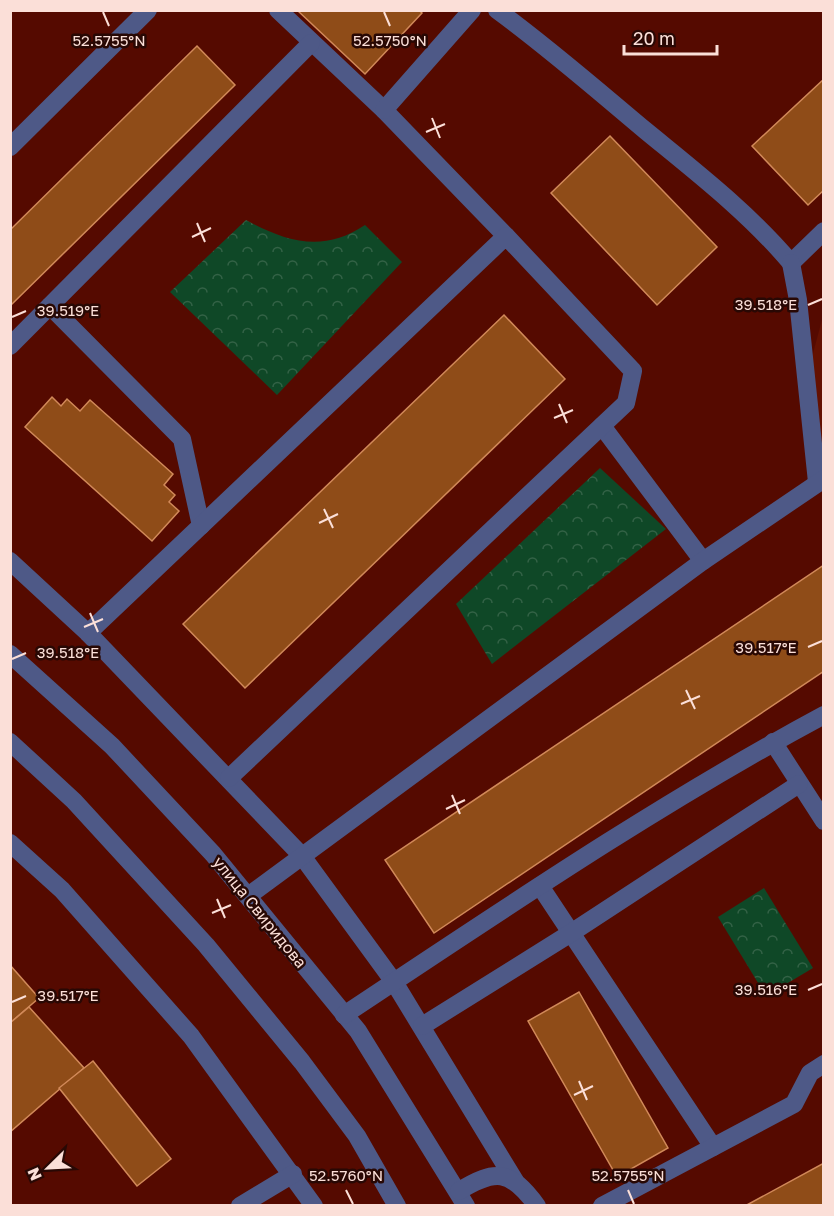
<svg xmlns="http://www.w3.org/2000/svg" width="834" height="1216" viewBox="0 0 834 1216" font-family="'Golos Text',sans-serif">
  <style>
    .built { fill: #641101 }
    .park { fill: url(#park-crowns) }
    .building { fill: #8f4c18; stroke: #d18959; stroke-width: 1.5 }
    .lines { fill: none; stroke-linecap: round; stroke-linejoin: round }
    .minor { stroke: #4e5987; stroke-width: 18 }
    .ticks { fill: none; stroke: #fbdfd8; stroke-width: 2 }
    .labels { text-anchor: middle; stroke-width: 5; stroke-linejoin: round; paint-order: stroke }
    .street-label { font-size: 16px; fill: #fbdfd8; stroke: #280804 }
    .ticks-label { font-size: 15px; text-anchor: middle; fill: #fbdfd8; stroke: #280804; stroke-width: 5; stroke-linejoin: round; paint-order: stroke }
  </style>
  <defs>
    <pattern id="park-crowns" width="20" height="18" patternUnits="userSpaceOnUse" patternTransform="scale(1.5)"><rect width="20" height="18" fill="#0f4827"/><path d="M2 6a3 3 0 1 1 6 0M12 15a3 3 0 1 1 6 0" fill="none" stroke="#336246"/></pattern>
  </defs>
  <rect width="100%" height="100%" fill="#550a00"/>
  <polygon class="built" points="823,316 823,445 819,443 812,357"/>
  <g class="park">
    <path d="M246 220C286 242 324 253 365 225L402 262 277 395 170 292Z"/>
    <polygon points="600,468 666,529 492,664 456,604"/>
    <polygon points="764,888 813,968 766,996 718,917"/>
  </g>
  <g class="building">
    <polygon points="297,10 419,10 422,13 365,74"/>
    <polygon points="197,46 235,85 10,306 10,230"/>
    <polygon points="824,79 824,190 808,205 752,146"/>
    <polygon points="610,136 717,247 657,305 551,193"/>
    <polygon points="504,315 565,379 245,688 183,624"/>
    <polygon points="52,397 61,406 67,399 80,411 90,400 173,474 164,485 175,495 169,502 179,511 152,541 25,427"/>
    <polygon points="824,565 824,671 434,933 385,860"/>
    <polygon points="10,965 39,998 10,1023"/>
    <polygon points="579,992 668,1148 617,1177 528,1021"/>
    <polygon points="29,1007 84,1068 10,1132 10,1023"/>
    <polygon points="93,1061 171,1159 137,1186 59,1088"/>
    <polygon points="824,1163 824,1206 745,1206"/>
  </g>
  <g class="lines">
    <g class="minor">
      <polyline points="278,10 384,110 506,236"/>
      <path d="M497 10C549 48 597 90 646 131 696 172 749 213 791 263L824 231"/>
      <polyline points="384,110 472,10"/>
      <polyline points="10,147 148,10"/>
      <polyline points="791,263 798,300 817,482"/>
      <polyline points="50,306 182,439 201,526"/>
      <polyline points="10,346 311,43"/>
      <polyline points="602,426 703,561"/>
      <polyline points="10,561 88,633 302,856 394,982 515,1181"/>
      <polyline points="88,633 506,236 633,371 626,403 229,778"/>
      <polyline points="10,654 112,746 213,854 358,1031 466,1206"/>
      <polyline points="10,742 74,801 206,945 302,1062 357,1136 397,1206"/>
      <polyline points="773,742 824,821"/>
      <polyline points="10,843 62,890 191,1036 314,1206"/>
      <polyline points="540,886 713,1147"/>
      <polyline points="248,896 703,561 824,479"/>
      <path d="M344 1015C501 911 658 804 824 715"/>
      <polyline points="422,1026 571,933 799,784"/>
      <path d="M459 1191C495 1169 510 1169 537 1206"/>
      <polyline points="240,1206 293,1174"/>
      <polyline points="602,1206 794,1104 810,1073 824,1064"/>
    </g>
  </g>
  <path class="ticks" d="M103 12 109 26M384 12 390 26M432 118 440 138M426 132 445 124M197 223 205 242M192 237 211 228M808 305 822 299M12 317 26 311M559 404 567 423M554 418 573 410M324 509 333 528M319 523 338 514M90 613 98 632M84 627 103 619M808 647 822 641M12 659 26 653M686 690 695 709M681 704 700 696M452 795 460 814M446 809 465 800M217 899 225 918M212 913 231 905M808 990 822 984M12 1002 26 996M579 1081 587 1100M574 1095 593 1086M346 1190 353 1204M628 1190 634 1204"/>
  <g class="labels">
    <g class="street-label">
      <text transform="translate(260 912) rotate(51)" y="6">улица Свиридова</text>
    </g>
  </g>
  <g class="ticks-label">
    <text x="390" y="46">52.5750°N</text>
    <text x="109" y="46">52.5755°N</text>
    <text x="766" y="310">39.518°E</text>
    <text x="68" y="316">39.519°E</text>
    <text x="766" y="653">39.517°E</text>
    <text x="68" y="658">39.518°E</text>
    <text x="766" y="995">39.516°E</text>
    <text x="68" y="1001">39.517°E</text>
    <text x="346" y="1181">52.5760°N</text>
    <text x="628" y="1181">52.5755°N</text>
  </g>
  <rect width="834" height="1216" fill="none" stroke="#fbdfd8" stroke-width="24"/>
  <g transform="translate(48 1168) rotate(246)" stroke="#280804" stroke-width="4.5" paint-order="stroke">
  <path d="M0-4.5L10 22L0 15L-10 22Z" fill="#fbdfd8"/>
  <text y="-9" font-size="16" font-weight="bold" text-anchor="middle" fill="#fbdfd8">N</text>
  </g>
  <path d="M624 45v9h93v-9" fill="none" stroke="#fbdfd8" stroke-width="3"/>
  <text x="633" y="45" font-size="18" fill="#fbdfd8" stroke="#280804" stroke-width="4.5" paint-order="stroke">20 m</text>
</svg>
